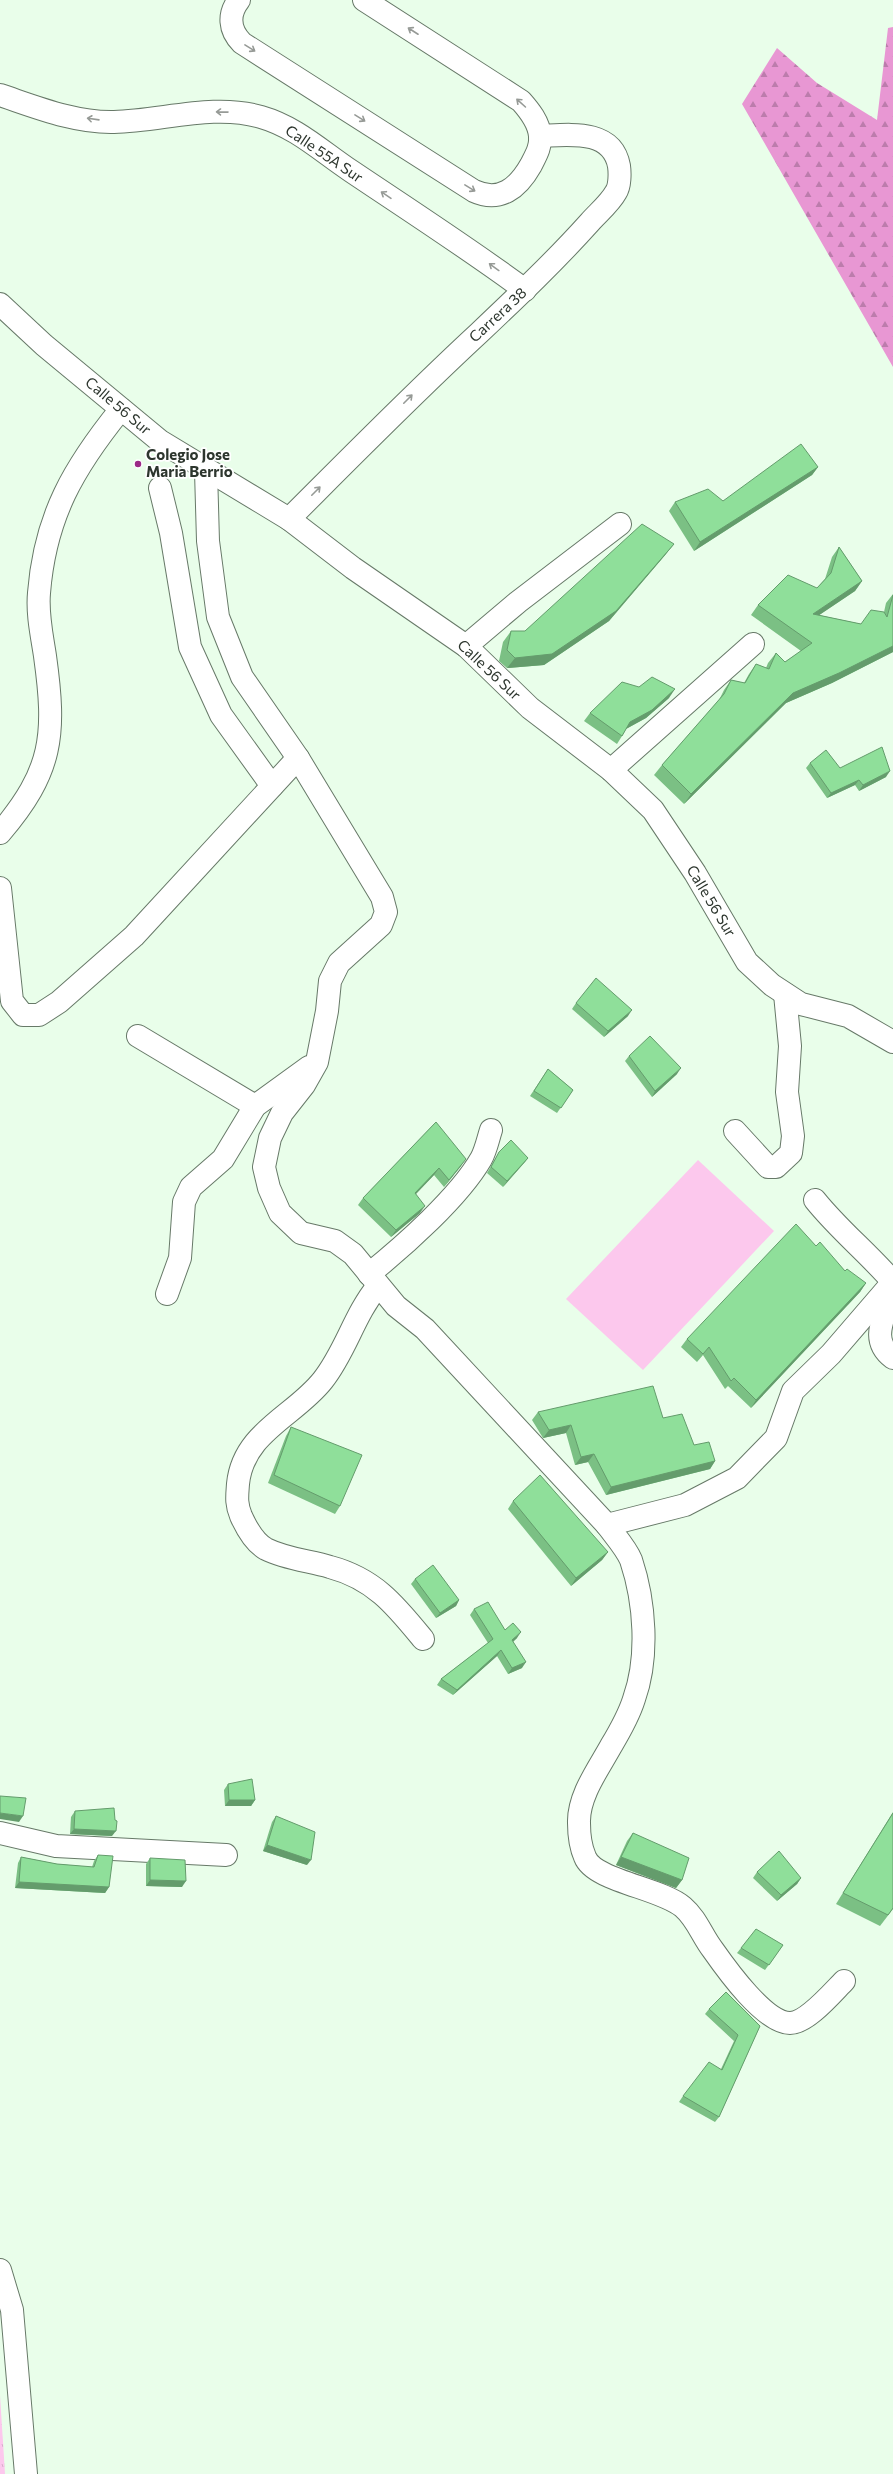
<svg xmlns="http://www.w3.org/2000/svg" width="893" height="2474" viewBox="0 0 893 2474" font-family="Commissioner,sans-serif">
  <style>
    .grass { fill: url(#grass-tufts) }
    .forest { fill: url(#forest-firs) }
    .garden { fill: #fcc8ed }
    .lines { fill: none; stroke-linecap: round; stroke-linejoin: round }
    .minor-casing { stroke: #677968; stroke-width: 24 }
    .minor { stroke: #fff; stroke-width: 22 }
    .wall { fill: #7bc084 }
    .shaded-wall { fill: #649c6c }
    .building { fill: #8fdf9a; stroke: #649c6c }
    .oneway { stroke: #969a96 }
    .poi-dot { fill: #9b2986; stroke: #fff; stroke-width: 1.5 }
    .labels { text-anchor: middle; stroke-width: 3.5; stroke-linejoin: round; paint-order: stroke }
    .street-label { font-size: 15px; fill: #2d362e; stroke: #fff }
    .poi-label { font-size: 15px; font-weight: bold; fill: #2d362e; stroke: #fff; text-anchor: start }
  </style>
  <defs>
    <pattern id="grass-tufts" width="24" height="20" patternUnits="userSpaceOnUse"><rect width="24" height="20" fill="#fcc8ed"/><path d="M3 7l-1-3M5 7V3M7 7l1-3M15 17l-1-3M17 17v-4M19 17l1-3" fill="none" stroke="#d8accc"/></pattern>
    <pattern id="forest-firs" width="22" height="20" patternUnits="userSpaceOnUse"><rect width="22" height="20" fill="#e897d3"/><path d="M5 1l3.5 6h-7zM16 11l3.5 6h-7z" fill="#bc7cac"/></pattern>
  </defs>
  <rect width="100%" height="100%" fill="#e9feea"/>
  <polygon class="grass" points="0,2395 5,2474 0,2474"/>
  <polygon class="forest" points="893,27 893,367 742,104 777,48 817,83 877,120 888,28"/>
  <polygon class="garden" points="698,1160 774,1231 643,1370 566,1299"/>
  <g class="lines">
    <g class="minor-casing">
      <g id="minor">
        <path d="M239 0C228 14 229 30 242 43L474 191C500 203 518 188 531 165 536 155 541 147 540 136 539 122 529 110 521 101L364 0"/>
        <path d="M0 95C36 107 75 123 114 122 162 121 214 103 261 117 296 127 321 151 351 171 409 210 468 248 525 290"/>
        <polyline points="0,304 44,345 160,441 289,519 353,568 466,646 530,708 611,770 653,810 695,873 747,962 772,985 801,1004 848,1016 893,1042"/>
        <path d="M206 471 208 541 218 617 242 677 298 758 382 897 386 912 381 925 339 963 330 981 327 1011 317 1062 304 1085 282 1113 270 1138 264 1167 269 1188 280 1213 301 1233 335 1241 353 1254 396 1306 425 1329 607 1525C615 1536 626 1548 631 1560 645 1602 649 1657 634 1699 629 1715 620 1731 611 1746 599 1768 578 1796 579 1823 579 1833 581 1848 585 1857 594 1881 661 1888 683 1907 697 1919 702 1936 713 1950 727 1970 765 2023 790 2023 807 2023 832 1993 844 1981"/>
        <polyline points="160,488 171,533 190,647 221,715 272,786"/>
        <path d="M289 519C352 456 414 393 479 333 517 297 555 261 590 222 598 213 610 203 616 192 620 186 620 173 619 166 612 128 568 135 540 136"/>
        <polyline points="466,646 518,602 620,524"/>
        <polyline points="611,770 753,644"/>
        <path d="M0 833C53 771 56 735 45 656 42 636 37 614 39 593 45 516 74 467 121 409"/>
        <polyline points="0,888 12,1001 23,1015 39,1015 59,1002 134,936 298,758"/>
        <polyline points="138,1036 255,1106"/>
        <polyline points="735,1131 768,1167 776,1167 791,1153 793,1136 787,1092 790,1046 785,994"/>
        <path d="M815 1200C839 1230 868 1253 893 1282 891 1310 865 1337 893 1358"/>
        <path d="M369 1274C404 1246 459 1197 481 1159 486 1150 488 1139 491 1130"/>
        <path d="M378 1286C354 1315 346 1351 323 1380 295 1416 243 1432 238 1484 237 1497 236 1504 241 1516 246 1527 255 1543 266 1549 286 1559 310 1561 330 1567 375 1579 396 1606 423 1639"/>
        <polyline points="167,1294 180,1258 184,1202 191,1187 223,1159 255,1106 309,1067"/>
        <polyline points="607,1525 685,1505 737,1478 776,1438 793,1391 831,1354 893,1282"/>
        <polyline points="0,1833 56,1846 226,1855"/>
        <polyline points="0,2270 12,2310 26,2474"/>
      </g>
    </g>
    <use href="#minor" class="minor"/>
  </g>
  <g class="wall">
    <polygon points="818,467 812,475 694,551 669,511 675,502 723,501"/>
    <polygon points="839,547 862,581 855,591 819,615 861,624 884,612 886,603 893,594 893,652 832,683 786,703 684,804 654,775 662,765 719,700 724,690 731,680 744,683 749,674 756,664 766,668 768,663 776,653 785,662 801,651 751,615 758,605 817,588 825,579 832,557"/>
    <polygon points="666,554 609,621 544,665 507,668 499,661 503,642 511,631 525,631"/>
    <polygon points="669,698 646,718 626,729 622,736 617,744 584,721 590,713"/>
    <polygon points="810,763 840,768 886,777 859,791 855,785 827,798 806,768"/>
    <polygon points="576,1003 628,1016 604,1037 572,1009"/>
    <polygon points="629,1056 677,1074 652,1097 625,1061"/>
    <polygon points="548,1069 573,1090 557,1113 530,1096"/>
    <polygon points="436,1122 461,1166 444,1187 434,1175 416,1194 420,1213 391,1237 358,1205 363,1198"/>
    <polygon points="499,1152 528,1158 524,1163 503,1187 487,1173"/>
    <polygon points="816,1246 845,1271 866,1283 860,1292 751,1408 728,1386 725,1389 703,1355 697,1362 681,1347 687,1339"/>
    <polygon points="538,1412 663,1418 694,1445 715,1461 710,1469 606,1495 588,1462 575,1465 566,1433 543,1438 532,1420"/>
    <polygon points="291,1427 340,1506 335,1514 268,1483 286,1436"/>
    <polygon points="513,1501 608,1552 602,1560 571,1586 508,1509"/>
    <polygon points="415,1579 459,1600 456,1606 436,1618 411,1584"/>
    <polygon points="474,1609 517,1638 513,1642 522,1668 508,1674 497,1656 453,1695 437,1685 441,1679 488,1643 470,1615"/>
    <polygon points="228,1784 255,1800 251,1806 225,1806 224,1790"/>
    <polygon points="75,1811 112,1836 70,1834 71,1817"/>
    <polygon points="893,1812 893,1909 880,1926 836,1904"/>
    <polygon points="276,1816 307,1865 263,1851 272,1822"/>
    <polygon points="633,1833 682,1880 676,1888 616,1865 627,1841"/>
    <polygon points="98,1855 109,1887 105,1893 15,1888 18,1863 21,1857 57,1864 92,1867 94,1861"/>
    <polygon points="150,1858 182,1887 146,1886 146,1864"/>
    <polygon points="757,1872 801,1878 797,1884 777,1901 753,1878"/>
    <polygon points="783,1945 765,1970 737,1953 741,1948"/>
    <polygon points="709,2009 760,2026 719,2117 715,2122 679,2102 683,2096 721,2069 734,2041 705,2014"/>
  </g>
  <g class="shaded-wall">
    <polygon points="818,467 812,475 694,551 700,542"/>
    <polygon points="674,544 666,554 609,621 544,665 507,668 515,658"/>
    <polygon points="862,581 855,591 806,624 813,614"/>
    <polygon points="893,646 893,652 832,683 786,703 684,804 691,794 793,693"/>
    <polygon points="675,689 669,698 646,718 624,730 630,722"/>
    <polygon points="890,771 886,777 859,791 863,785"/>
    <polygon points="859,780 855,785 827,798 831,793"/>
    <polygon points="632,1010 628,1016 604,1037 608,1031"/>
    <polygon points="681,1068 677,1074 652,1097 655,1091"/>
    <polygon points="528,1158 524,1163 503,1187 507,1181"/>
    <polygon points="466,1159 461,1166 444,1187 449,1180"/>
    <polygon points="439,1168 434,1175 410,1200 415,1193"/>
    <polygon points="425,1206 420,1213 391,1237 396,1230"/>
    <polygon points="866,1283 860,1292 751,1408 756,1400"/>
    <polygon points="571,1425 566,1433 543,1438 549,1430"/>
    <polygon points="594,1454 588,1462 575,1465 581,1457"/>
    <polygon points="715,1461 710,1469 606,1495 611,1487"/>
    <polygon points="608,1552 602,1560 571,1586 576,1578"/>
    <polygon points="459,1600 456,1606 436,1618 440,1613"/>
    <polygon points="521,1632 517,1638 508,1646 512,1640"/>
    <polygon points="501,1650 497,1656 453,1695 457,1690"/>
    <polygon points="526,1662 522,1668 508,1674 512,1668"/>
    <polygon points="229,1800 255,1800 251,1806 225,1806"/>
    <polygon points="0,1813 23,1816 19,1822 0,1819"/>
    <polygon points="74,1829 116,1831 112,1836 70,1834"/>
    <polygon points="267,1845 311,1860 307,1865 263,1851"/>
    <polygon points="621,1857 682,1880 676,1888 616,1865"/>
    <polygon points="801,1878 797,1884 777,1901 781,1895"/>
    <polygon points="150,1880 186,1881 182,1887 146,1886"/>
    <polygon points="19,1882 109,1887 105,1893 15,1888"/>
  </g>
  <g class="building">
    <polygon points="801,444 818,467 700,542 675,502 708,489 723,501"/>
    <polygon points="642,524 674,544 616,611 552,654 515,658 507,650 511,631 525,631"/>
    <polygon points="839,547 862,581 813,614 861,624 871,610 884,612 887,617 893,595 893,646 839,673 793,693 691,794 662,765 724,694 731,680 745,683 756,664 769,669 776,653 785,662 812,643 758,605 788,575 817,588 831,573"/>
    <polygon points="652,677 675,689 652,710 630,722 622,736 590,713 622,682 639,687"/>
    <polygon points="882,747 890,771 863,785 859,780 831,793 810,763 826,750 840,768"/>
    <polygon points="596,978 632,1010 608,1031 576,1003"/>
    <polygon points="650,1036 681,1068 655,1091 629,1056"/>
    <polygon points="548,1069 573,1090 561,1108 534,1091"/>
    <polygon points="436,1122 466,1159 449,1180 439,1168 415,1193 425,1206 396,1230 363,1198"/>
    <polygon points="511,1140 528,1158 507,1181 491,1167 499,1152"/>
    <polygon points="796,1224 816,1246 820,1242 845,1271 847,1269 866,1283 756,1400 734,1378 731,1381 709,1347 703,1354 687,1339"/>
    <polygon points="653,1386 663,1418 682,1414 694,1445 709,1442 715,1461 611,1487 594,1454 581,1457 571,1425 549,1430 538,1412"/>
    <polygon points="291,1427 362,1455 340,1506 274,1475"/>
    <polygon points="540,1475 608,1552 576,1578 513,1501"/>
    <polygon points="433,1565 459,1600 440,1613 415,1579"/>
    <polygon points="488,1602 505,1630 513,1623 521,1632 512,1640 526,1662 512,1668 501,1650 457,1690 441,1679 493,1639 474,1609"/>
    <polygon points="252,1779 255,1800 229,1800 228,1784"/>
    <polygon points="0,1796 26,1798 23,1816 0,1813"/>
    <polygon points="114,1808 115,1820 117,1821 116,1831 74,1829 75,1811"/>
    <polygon points="893,1813 893,1908 888,1915 843,1893"/>
    <polygon points="276,1816 315,1832 311,1860 267,1845"/>
    <polygon points="633,1833 689,1858 682,1880 621,1857"/>
    <polygon points="779,1851 801,1878 781,1895 757,1872"/>
    <polygon points="98,1855 113,1856 109,1887 19,1882 21,1857 57,1864 94,1867"/>
    <polygon points="150,1858 185,1860 186,1881 150,1880"/>
    <polygon points="756,1929 783,1945 769,1965 741,1948"/>
    <polygon points="726,1992 760,2026 719,2117 683,2096 709,2062 722,2070 738,2035 709,2009"/>
  </g>
  <defs><path id="oneway-shaft" d="M-6 0H5M1.5-3L5.5 0L1.5 3" fill="none" stroke-width="1.6" stroke-linecap="round" stroke-linejoin="round"/></defs>
  <g class="oneway">
    <use href="#oneway-shaft" transform="translate(413 31) rotate(-147)"/>
    <use href="#oneway-shaft" transform="translate(250 48) rotate(32)"/>
    <use href="#oneway-shaft" transform="translate(521 103) rotate(-138)"/>
    <use href="#oneway-shaft" transform="translate(222 112) rotate(-179)"/>
    <use href="#oneway-shaft" transform="translate(360 118) rotate(32)"/>
    <use href="#oneway-shaft" transform="translate(93 119) rotate(-172)"/>
    <use href="#oneway-shaft" transform="translate(470 188) rotate(31)"/>
    <use href="#oneway-shaft" transform="translate(386 195) rotate(-146)"/>
    <use href="#oneway-shaft" transform="translate(494 267) rotate(-144)"/>
    <use href="#oneway-shaft" transform="translate(408 399) rotate(-45)"/>
    <use href="#oneway-shaft" transform="translate(316 491) rotate(-45)"/>
  </g>
  <circle class="poi-dot" cx="138" cy="464" r="4"/>
  <g class="labels">
    <g class="street-label">
      <text transform="translate(324 154) rotate(34)" y="5">Calle 55A Sur</text>
      <text transform="translate(498 315) rotate(-43)" y="5">Carrera 38</text>
      <text transform="translate(118 406) rotate(40)" y="5">Calle 56 Sur</text>
      <text transform="translate(489 670) rotate(43)" y="5">Calle 56 Sur</text>
      <text transform="translate(711 901) rotate(59)" y="5">Calle 56 Sur</text>
    </g>
    <g class="poi-label">
      <text x="146" y="460">Colegio Jose<tspan x="146" dy="17">Maria Berrio</tspan></text>
    </g>
  </g>
</svg>
